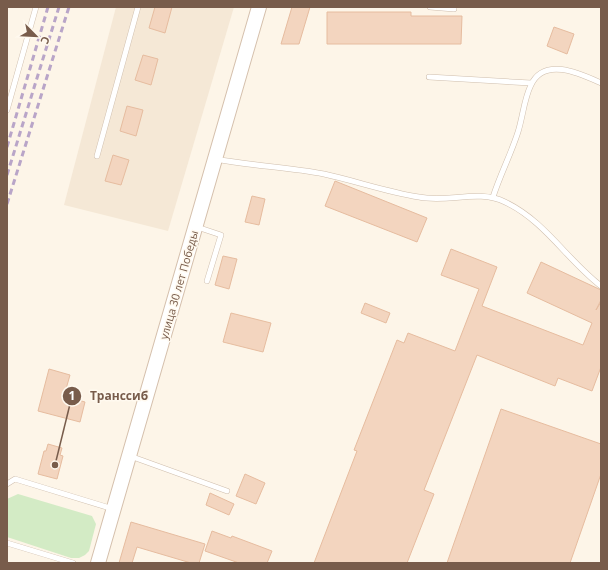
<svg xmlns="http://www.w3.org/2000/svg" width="608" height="570" viewBox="0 0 608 570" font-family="'Open Sans',sans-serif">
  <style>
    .residential { fill: #f5e8d6 }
    .green { fill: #d3ebc5 }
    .building { fill: #f3d5bf; stroke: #e6bc9f }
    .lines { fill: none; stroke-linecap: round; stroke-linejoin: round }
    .service-casing { stroke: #cfbead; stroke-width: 6 }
    .secondary-casing { stroke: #d5c0ad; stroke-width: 16 }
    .service { stroke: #fff; stroke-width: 5 }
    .secondary { stroke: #fff; stroke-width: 14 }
    .rail { stroke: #b9a5c8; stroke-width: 3; stroke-dasharray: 6 4; stroke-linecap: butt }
    .labels { text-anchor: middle; stroke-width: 3; stroke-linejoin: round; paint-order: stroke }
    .street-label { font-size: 11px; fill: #785c4b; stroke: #fff9ef }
    .leader { fill: none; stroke: #785c4b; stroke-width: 1.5 }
    .callout-dot { fill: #785c4b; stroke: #fff9ef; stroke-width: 1.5 }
    .mark-label { font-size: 12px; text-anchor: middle; font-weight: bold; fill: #fff }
    .callout-label { font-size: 12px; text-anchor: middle; font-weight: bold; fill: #785c4b; stroke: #fff9ef; stroke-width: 3; stroke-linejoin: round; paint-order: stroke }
  </style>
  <rect width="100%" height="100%" fill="#fdf5e8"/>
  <polygon class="residential" points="116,7 234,7 168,231 64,205"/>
  <polygon class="green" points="18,494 92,516 96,524 89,551 85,555 79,558 71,558 7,537 7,499"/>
  <g class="building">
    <polygon points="155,7 172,7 165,33 149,28"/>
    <polygon points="292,7 310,7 299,44 281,44"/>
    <polygon points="327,12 411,12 411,16 462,16 461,44 327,44"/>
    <polygon points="554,27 574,34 567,54 547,46"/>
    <polygon points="143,55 158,59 151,85 135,80"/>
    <polygon points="127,106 143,110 136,136 120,131"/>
    <polygon points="113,155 129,160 121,185 105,181"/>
    <polygon points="335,181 427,218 417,242 325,206"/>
    <polygon points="252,196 265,199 259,225 245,222"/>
    <polygon points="451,249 497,267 482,306 583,345 592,323 527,293 541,262 601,290 601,300 596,310 601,302 601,367 592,391 558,378 555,386 477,355 424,490 434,494 407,563 314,563 357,451 354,450 397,340 404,343 408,333 455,351 479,289 441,275"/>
    <polygon points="223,256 237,259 229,289 215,285"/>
    <polygon points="365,303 390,313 386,323 361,313"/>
    <polygon points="231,313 271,323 263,352 223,342"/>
    <polygon points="49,369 70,375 64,396 85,402 80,422 38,411"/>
    <polygon points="501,409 601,444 601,474 570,563 447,563"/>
    <polygon points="48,444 62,448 60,455 63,456 57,479 38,474 44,451 46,451"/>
    <polygon points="245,474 265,483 256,504 236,496"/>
    <polygon points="210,493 234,504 229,515 206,505"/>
    <polygon points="131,522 205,544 199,563 191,563 137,547 132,563 119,563"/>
    <polygon points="212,531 231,538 232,536 272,551 267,563 239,563 205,551"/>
  </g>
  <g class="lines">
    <g class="service-casing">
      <g id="service">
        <polyline points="430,7 454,9"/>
        <polyline points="429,77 531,83"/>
        <polyline points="7,110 36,7"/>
        <polyline points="97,156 138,7"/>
        <path d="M216 159C252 166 288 167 324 174 356 181 387 192 419 197 448 203 478 189 505 202 545 221 567 260 601 286"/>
        <path d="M493 197C500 175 511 154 518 132 523 116 524 99 531 85 544 56 581 74 601 83"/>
        <polyline points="197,227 221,235 207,281"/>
        <polyline points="130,456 227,491"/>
        <polyline points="7,484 15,479 113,509"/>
        <polyline points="7,543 73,563"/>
      </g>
    </g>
    <g class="secondary-casing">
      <polyline id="secondary" points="98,563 259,7"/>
    </g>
    <use href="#service" class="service"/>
    <use href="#secondary" class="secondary"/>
    <g class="rail">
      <polyline points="7,147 48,7"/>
      <polyline points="7,175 59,7"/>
      <polyline points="7,204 69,7"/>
    </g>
  </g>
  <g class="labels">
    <g class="street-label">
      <text transform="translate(179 285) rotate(-74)" y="4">улица 30 лет Победы</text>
    </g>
  </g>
  <path class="leader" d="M55 465L72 396"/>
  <g class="callout-dot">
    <circle cx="55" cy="465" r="4"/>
    <circle cx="72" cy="396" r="10"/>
  </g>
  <g class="mark-label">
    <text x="72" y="400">1</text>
  </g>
  <g class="callout-label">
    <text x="119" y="400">Транссиб</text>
  </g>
  <rect width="608" height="570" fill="none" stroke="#785c4b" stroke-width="16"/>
  <g transform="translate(36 36) rotate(114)" stroke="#fff9ef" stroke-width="3" paint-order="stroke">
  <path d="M0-3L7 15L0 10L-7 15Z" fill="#785c4b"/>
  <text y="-6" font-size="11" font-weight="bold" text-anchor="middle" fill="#785c4b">С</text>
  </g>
</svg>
